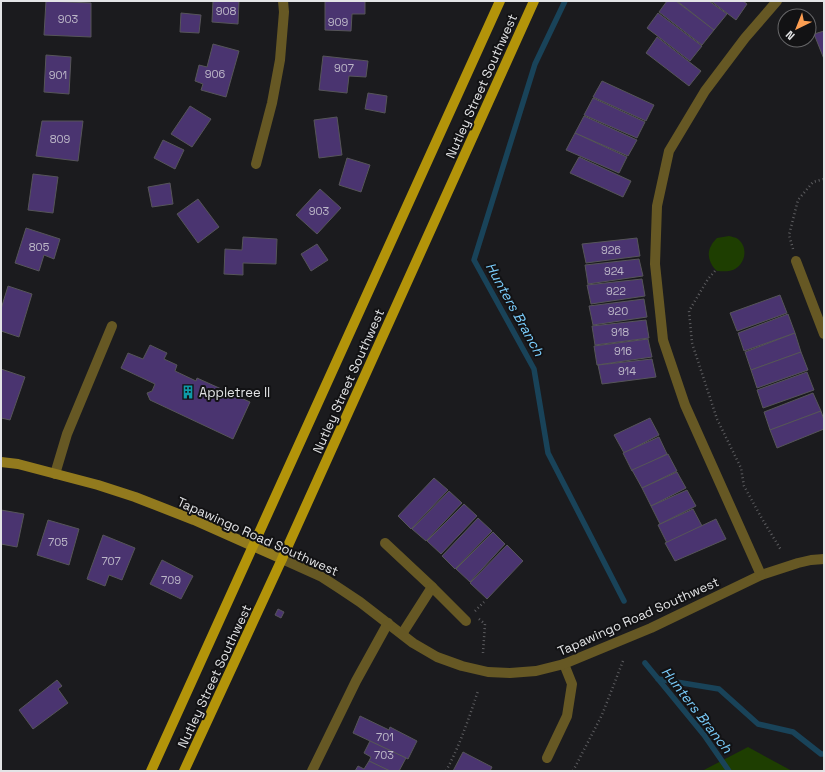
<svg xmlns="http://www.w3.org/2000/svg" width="825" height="772" viewBox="0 0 825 772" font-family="'Space Grotesk',sans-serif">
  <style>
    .green { fill: #1e3e01 }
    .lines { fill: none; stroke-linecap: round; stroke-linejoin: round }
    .stream { stroke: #194359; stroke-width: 5.5 }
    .building { fill: #4a3470; stroke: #565559 }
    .path { stroke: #5e5e61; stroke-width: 2.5; stroke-dasharray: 1 3; stroke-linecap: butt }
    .lane { stroke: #665824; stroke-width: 10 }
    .street { stroke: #665824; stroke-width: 10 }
    .secondary { stroke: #927a1e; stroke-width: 10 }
    .primary { stroke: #b3940a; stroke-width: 10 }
    .labels { text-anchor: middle; stroke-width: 4; stroke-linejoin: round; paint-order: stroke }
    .number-label { font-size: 11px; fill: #bdb8c8 }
    .street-label { font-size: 13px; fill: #e3e4e6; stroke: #121214 }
    .poi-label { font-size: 13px; fill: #e3e4e6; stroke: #121214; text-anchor: start }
    .water-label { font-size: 14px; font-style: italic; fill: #7accfb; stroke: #121214 }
  </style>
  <rect width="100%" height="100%" fill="#1b1b1e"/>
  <g class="green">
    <path d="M729 236C732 237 735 237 738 239 749 248 745 265 733 270 728 272 721 271 717 271 710 265 706 254 711 246 712 243 715 240 717 238Z"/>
    <polygon points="748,747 792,771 702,771"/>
  </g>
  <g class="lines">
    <g class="stream">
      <polyline points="565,1 535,64 474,260 534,369 548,453 624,601"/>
      <polyline points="645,663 704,735 729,771"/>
      <polyline points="658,679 719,689 758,724 793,732 821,754 824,754"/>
    </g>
  </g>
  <g class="building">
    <polygon points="46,1 91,3 91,37 44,35"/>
    <polygon points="213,1 239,1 238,24 212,22"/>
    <polygon points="325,1 365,1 365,14 352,14 351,31 325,30"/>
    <polygon points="667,1 676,1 714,30 702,45 659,12"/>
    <polygon points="677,1 709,1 727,14 714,30"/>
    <polygon points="711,1 743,1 747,4 736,20"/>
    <polygon points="181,13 201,15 199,33 180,32"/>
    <polygon points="658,13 702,46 690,61 647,28"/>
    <polygon points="824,31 824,59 814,34"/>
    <polygon points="657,37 701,71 689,86 646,53"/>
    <polygon points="213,44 239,51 226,97 201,90 203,84 195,81 199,65 207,67"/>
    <polygon points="46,55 71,57 69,94 44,92"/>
    <polygon points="323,56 368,61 366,77 349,76 347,93 319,90"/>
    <polygon points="602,81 654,105 646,121 593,97"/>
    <polygon points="368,93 387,96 385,113 365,109"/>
    <polygon points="593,98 645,122 637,138 584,115"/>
    <polygon points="190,106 211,119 192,147 171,134"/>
    <polygon points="584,116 637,140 628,156 575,133"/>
    <polygon points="337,117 342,155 319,158 314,120"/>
    <polygon points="42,121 83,121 78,161 36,156"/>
    <polygon points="575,133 627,157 619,173 566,150"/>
    <polygon points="163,140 184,150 175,169 154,158"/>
    <polygon points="579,157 631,181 623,197 570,173"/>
    <polygon points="347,158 370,165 361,192 339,185"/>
    <polygon points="33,174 58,177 53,213 28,210"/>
    <polygon points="170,183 173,204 152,207 148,187"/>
    <polygon points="320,189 341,208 317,234 296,215"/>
    <polygon points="198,199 219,227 198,243 177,214"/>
    <polygon points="26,228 60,239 54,259 44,255 39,271 15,263"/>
    <polygon points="243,237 277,239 276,264 243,263 243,275 224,274 225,249 242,250"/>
    <polygon points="637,238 640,256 586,263 582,244"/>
    <polygon points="317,244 328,260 311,271 301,254"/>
    <polygon points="639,259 643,276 588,284 585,265"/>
    <polygon points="642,279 645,296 591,304 587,285"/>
    <polygon points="8,286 32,294 19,337 1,331 1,309"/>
    <polygon points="780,295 787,313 737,331 730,313"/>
    <polygon points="644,299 647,317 593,325 589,306"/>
    <polygon points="788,314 795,333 744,351 738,333"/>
    <polygon points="646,320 649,338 595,345 592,326"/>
    <polygon points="795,333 801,352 751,370 745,352"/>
    <polygon points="648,339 652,357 597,365 594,346"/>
    <polygon points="150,345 167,353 164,359 177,365 175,371 196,381 197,378 250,402 233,439 150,400 147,393 152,391 155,384 121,368 128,353 143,359"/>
    <polygon points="801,352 808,370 757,388 751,370"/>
    <polygon points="652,359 656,377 602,384 598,365"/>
    <polygon points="1,369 25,377 10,420 1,418"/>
    <polygon points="807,372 814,390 763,408 757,390"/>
    <polygon points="813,393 821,411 770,430 764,412"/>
    <polygon points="821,411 824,420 824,429 777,448 770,430"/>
    <polygon points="650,418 659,435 624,453 614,435"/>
    <polygon points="659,437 667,454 632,471 623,453"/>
    <polygon points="668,454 677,471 642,488 632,470"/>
    <polygon points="677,472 686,488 651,506 642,488"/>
    <polygon points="434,478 448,490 411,529 398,516"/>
    <polygon points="687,490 696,506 660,524 651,506"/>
    <polygon points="449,491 462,503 426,541 412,529"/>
    <polygon points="464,504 477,516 441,554 427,541"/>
    <polygon points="693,509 702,526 667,543 658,525"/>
    <polygon points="1,510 24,514 17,547 1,544"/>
    <polygon points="478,518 492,531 455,569 442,556"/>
    <polygon points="716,519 726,539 675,561 665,543"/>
    <polygon points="48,520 79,529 69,565 37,555"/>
    <polygon points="493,532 505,544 470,582 456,569"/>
    <polygon points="103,535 135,548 122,580 109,575 105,586 87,579"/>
    <polygon points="507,545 523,561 487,599 470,583"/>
    <polygon points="162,560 193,576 181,599 150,584"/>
    <polygon points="278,609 284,612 281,618 275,615"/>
    <polygon points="57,680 62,686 58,689 68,703 33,729 19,710"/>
    <polygon points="360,716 389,730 390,727 417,741 408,759 353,733"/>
    <polygon points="370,741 406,758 399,771 390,771 369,761 371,757 364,753"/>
    <polygon points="463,752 492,767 490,771 453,771"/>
    <polygon points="369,761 390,771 355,771 358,766 364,769"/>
  </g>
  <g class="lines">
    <g class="path">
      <polyline points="793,249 789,235 798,200 813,182 824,179"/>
      <polyline points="715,271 708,279 689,311 692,343 717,419 741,468 744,486 761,517 781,550"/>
      <polyline points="475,611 484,602"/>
      <polyline points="479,619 485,624 483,653"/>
      <path d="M446 771C460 745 469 718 478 691"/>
      <polyline points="573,771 602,715 623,661"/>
    </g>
    <g class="lane">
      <polyline points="55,474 67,434 112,326"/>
      <polyline points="385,543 432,587 402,634"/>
      <polyline points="432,587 466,621"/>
      <polyline points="547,758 567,716 572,684 564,664"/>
    </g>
    <g class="street">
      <polyline points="256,164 272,103 280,60 284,12 283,1"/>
      <polyline points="796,261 824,334"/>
      <polyline points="282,559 322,577 339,588 360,602 413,643 437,657 462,666 488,672 510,673 536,671 564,664 651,628 761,575 798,563 811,560 824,559"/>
      <polyline points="761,575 685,405 663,340 655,264 657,206 669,151 705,91 745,38 777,1"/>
      <polyline points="312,771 356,681 388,623"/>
    </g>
    <polyline class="secondary" points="1,462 18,464 98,485 135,497 194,520 282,559"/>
    <g class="primary">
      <polyline points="151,771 500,1"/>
      <polyline points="184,771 282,559 534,1"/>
    </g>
  </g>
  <defs>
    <g id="building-bare" transform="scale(1.08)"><path d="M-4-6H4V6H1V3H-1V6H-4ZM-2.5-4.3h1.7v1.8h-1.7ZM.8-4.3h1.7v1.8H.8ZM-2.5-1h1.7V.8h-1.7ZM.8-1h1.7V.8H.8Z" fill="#0f9aa8" stroke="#121214" stroke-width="2.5" paint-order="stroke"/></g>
  </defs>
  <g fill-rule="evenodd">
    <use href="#building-bare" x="188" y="392"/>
  </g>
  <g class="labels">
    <g class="number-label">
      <text x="226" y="15">908</text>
      <text x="68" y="23">903</text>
      <text x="338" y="26">909</text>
      <text x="344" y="72">907</text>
      <text x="215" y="78">906</text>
      <text x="58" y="79">901</text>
      <text x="60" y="143">809</text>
      <text x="319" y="215">903</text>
      <text x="39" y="251">805</text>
      <text x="611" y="254">926</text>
      <text x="614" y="275">924</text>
      <text x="616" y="295">922</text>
      <text x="618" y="315">920</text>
      <text x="620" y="336">918</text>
      <text x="623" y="355">916</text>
      <text x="627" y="375">914</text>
      <text x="58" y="546">705</text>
      <text x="111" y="565">707</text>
      <text x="171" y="584">709</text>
      <text x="385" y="741">701</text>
      <text x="384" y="759">703</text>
    </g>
    <g class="street-label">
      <text transform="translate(481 86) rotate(-66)" y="5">Nutley Street Southwest</text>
      <text transform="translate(348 381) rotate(-66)" y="5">Nutley Street Southwest</text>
      <text transform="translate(258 536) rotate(24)" y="5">Tapawingo Road Southwest</text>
      <text transform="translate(638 616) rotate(-24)" y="5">Tapawingo Road Southwest</text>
      <text transform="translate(214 676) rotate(-65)" y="5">Nutley Street Southwest</text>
    </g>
    <g class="poi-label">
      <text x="199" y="397">Appletree II</text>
    </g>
    <g class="water-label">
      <text transform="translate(515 309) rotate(61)" y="5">Hunters Branch</text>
      <text transform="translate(697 710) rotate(52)" y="5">Hunters Branch</text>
    </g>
  </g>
  <rect width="825" height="772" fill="none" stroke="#e3e4e6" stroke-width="4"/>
  <g transform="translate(797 28) rotate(223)"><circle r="19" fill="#121214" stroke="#666668"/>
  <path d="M0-3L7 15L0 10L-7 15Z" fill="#fc9e52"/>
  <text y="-6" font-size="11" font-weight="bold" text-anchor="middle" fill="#e3e4e6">N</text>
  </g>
</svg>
